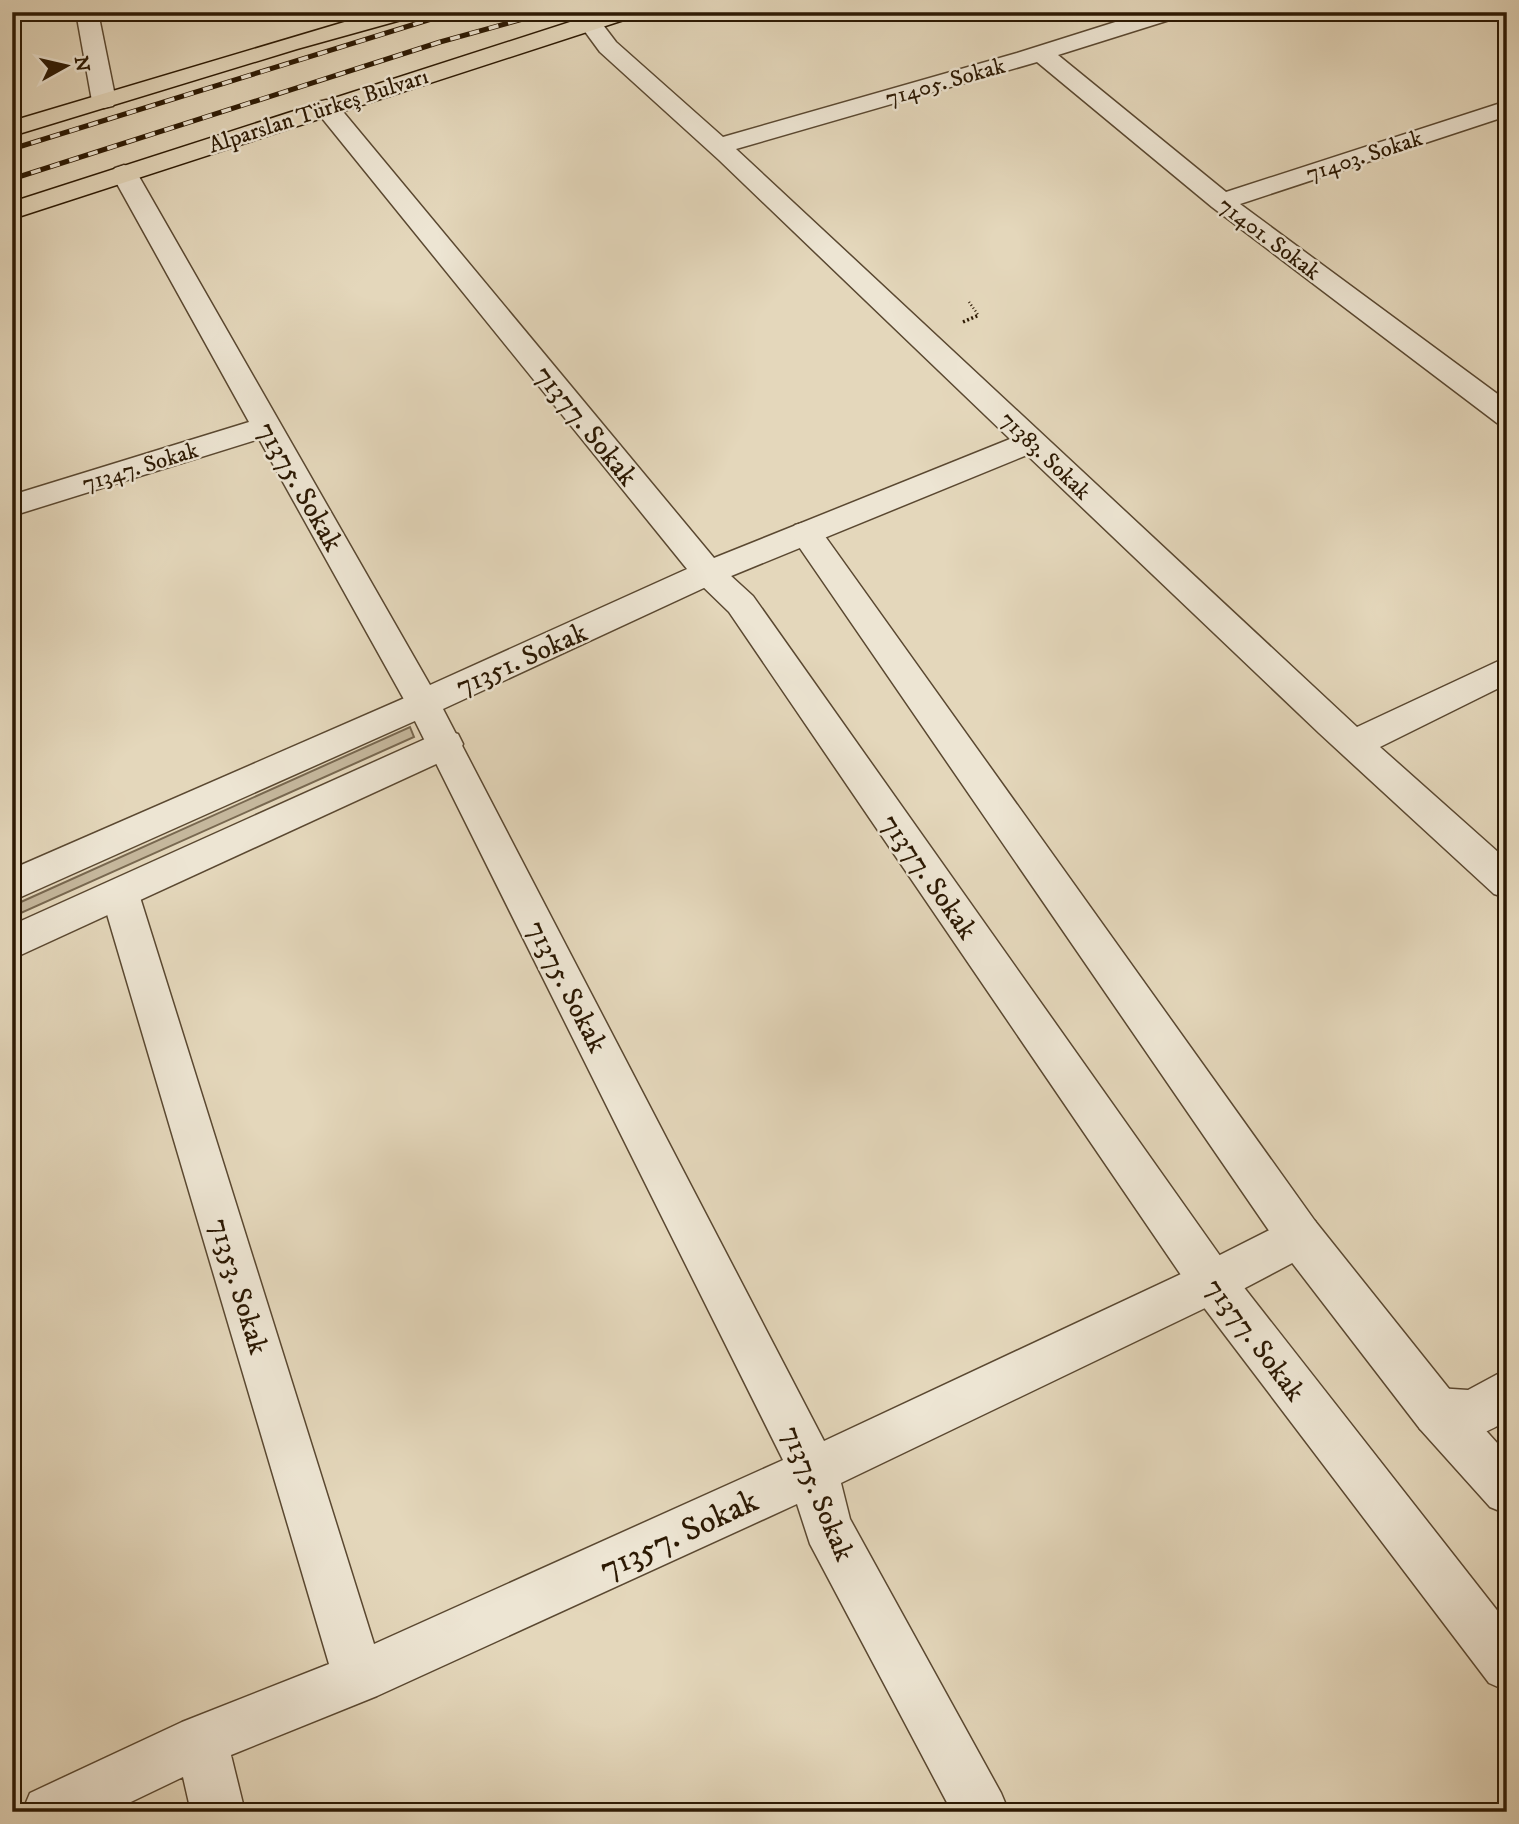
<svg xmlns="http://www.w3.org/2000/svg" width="1519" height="1824" viewBox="0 0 1519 1824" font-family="'IM FELL DW Pica',serif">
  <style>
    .green { fill: #c5b79c; stroke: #786850; stroke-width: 2 }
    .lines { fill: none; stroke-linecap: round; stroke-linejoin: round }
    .minor-casing { stroke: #5a4831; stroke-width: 3 }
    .tertiary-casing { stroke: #5a4831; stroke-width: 3 }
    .primary-casing { stroke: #2c1903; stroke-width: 3 }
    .path-far1 { stroke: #2c1903; stroke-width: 2.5; stroke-dasharray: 1 2.5; stroke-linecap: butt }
    .path { stroke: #2c1903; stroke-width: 3.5; stroke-dasharray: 2 2.5; stroke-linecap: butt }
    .minor { fill: #ede5d3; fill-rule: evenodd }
    .tertiary { fill: #ede5d3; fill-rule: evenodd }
    .primary { fill: #e4d7bb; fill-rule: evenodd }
    .rail-casing { stroke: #2c1903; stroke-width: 5 }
    .rail { stroke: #ede5d3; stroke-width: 3.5; stroke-dasharray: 10; stroke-linecap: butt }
    .labels { text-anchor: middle; stroke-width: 5; stroke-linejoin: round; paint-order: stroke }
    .far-street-label { font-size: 23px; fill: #2c1903; stroke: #ede5d3 }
    .street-label { font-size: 28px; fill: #2c1903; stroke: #ede5d3 }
    .near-street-label { font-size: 33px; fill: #2c1903; stroke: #ede5d3 }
  </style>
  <rect width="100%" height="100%" fill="#e4d7bb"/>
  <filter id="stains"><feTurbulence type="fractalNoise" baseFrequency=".00286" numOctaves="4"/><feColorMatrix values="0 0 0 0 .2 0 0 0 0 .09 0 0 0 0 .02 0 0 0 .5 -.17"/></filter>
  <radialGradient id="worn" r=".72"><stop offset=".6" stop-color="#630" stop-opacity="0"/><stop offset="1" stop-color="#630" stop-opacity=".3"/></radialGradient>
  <polygon class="green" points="410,727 414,737 12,917 12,906"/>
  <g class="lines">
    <g class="minor-casing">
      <g id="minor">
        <polygon points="76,12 98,12 116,101 113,106 104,108 95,106 92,101"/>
        <polygon points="1147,12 1182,12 1179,17 1058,55 1226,192 1507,101 1507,116 1240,204 1507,401 1507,425 1497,423 1212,207 1037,62 736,149 1357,727 1507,657 1507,684 1380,747 1507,860 1507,898 1494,894 1319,733 1027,455 719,581 443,709 824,1441 1196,1267 1299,1215 1315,1221 1321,1236 1315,1251 1228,1297 841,1483 850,1519 1001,1793 1009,1812 952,1812 810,1544 797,1504 377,1696 231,1755 245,1812 191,1812 183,1777 110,1812 22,1812 30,1793 182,1722 329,1664 101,894 107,883 120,878 133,883 139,894 374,1644 783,1460 406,703 259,439 12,516 12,495 249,422 111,173 115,168 124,165 133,168 137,173 430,685 687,569 317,112 314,107 317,102 326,100 335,102 714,558 1010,439 719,160 600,52 578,22 581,17 597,17 616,42 723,137 1017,53"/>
        <path d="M1507 1369V1420C1477 1440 1454 1443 1420 1429L1413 1412 1420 1395 1437 1388 1468 1390Z"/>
      </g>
    </g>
    <g class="tertiary-casing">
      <g id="tertiary">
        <polygon points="806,522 817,525 1315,1221 1454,1395 1507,1454 1507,1514 1490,1507 1420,1429 1283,1251 795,541 790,533 795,525"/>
        <polygon points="708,562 719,565 753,596 1228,1267 1507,1623 1507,1691 1489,1683 1196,1297 729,612 697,581 692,573 697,565"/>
        <polygon points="423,690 435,694 440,703 435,712 12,901 12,869"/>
        <polygon points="445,730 458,734 463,744 458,754 12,959 12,925"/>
      </g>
    </g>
    <g class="primary-casing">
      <g id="primary">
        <polygon points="378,12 415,12 412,17 297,49 12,136 12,121"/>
        <polygon points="601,12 636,12 633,17 12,219 12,202"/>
      </g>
    </g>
    <polyline class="path-far1" points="969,302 979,316"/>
    <polyline class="path" points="963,322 979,315"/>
    <use href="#minor" class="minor"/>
    <use href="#tertiary" class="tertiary"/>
    <use href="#primary" class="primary"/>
    <g class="rail-casing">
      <g id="rail">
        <polyline points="12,149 454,12"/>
        <polyline points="12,179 440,42 548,12"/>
      </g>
    </g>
    <use href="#rail" class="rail"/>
  </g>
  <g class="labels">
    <g class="far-street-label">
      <text transform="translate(945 81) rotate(-16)" y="8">71405. Sokak</text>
      <text transform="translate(318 110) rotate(-18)" y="8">Alparslan Türkeş Bulvarı</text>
      <text transform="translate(1364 155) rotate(-18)" y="8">71403. Sokak</text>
      <text transform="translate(1270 238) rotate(37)" y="8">71401. Sokak</text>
      <text transform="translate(1046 455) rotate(44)" y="8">71383. Sokak</text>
      <text transform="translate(140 466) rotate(-17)" y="8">71347. Sokak</text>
    </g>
    <g class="street-label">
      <text transform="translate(587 425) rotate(51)" y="10">71377. Sokak</text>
      <text transform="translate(301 486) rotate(60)" y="10">71375. Sokak</text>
      <text transform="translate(521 658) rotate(-24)" y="10">71351. Sokak</text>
      <text transform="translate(930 876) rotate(55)" y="10">71377. Sokak</text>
      <text transform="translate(568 986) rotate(63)" y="10">71375. Sokak</text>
      <text transform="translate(240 1286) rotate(73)" y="10">71353. Sokak</text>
      <text transform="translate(1256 1339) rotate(53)" y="10">71377. Sokak</text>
      <text transform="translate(819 1493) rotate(67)" y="10">71375. Sokak</text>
    </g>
    <g class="near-street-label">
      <text transform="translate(678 1533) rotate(-25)" y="12">71357. Sokak</text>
    </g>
  </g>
  <rect width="1519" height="1824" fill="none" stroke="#e4d7bb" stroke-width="42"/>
  <rect x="14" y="14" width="1491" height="1796" fill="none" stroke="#2c1903" stroke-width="3.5"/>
  <rect x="21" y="21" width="1477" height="1782" fill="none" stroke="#2c1903" stroke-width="2"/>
  <g transform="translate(66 66) rotate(82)" stroke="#ede5d3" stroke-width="5" paint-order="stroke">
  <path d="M0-5L12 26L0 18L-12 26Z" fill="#2c1903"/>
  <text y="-10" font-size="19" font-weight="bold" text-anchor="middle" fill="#2c1903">N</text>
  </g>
  <rect width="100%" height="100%" filter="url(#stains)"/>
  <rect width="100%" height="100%" fill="url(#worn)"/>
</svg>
